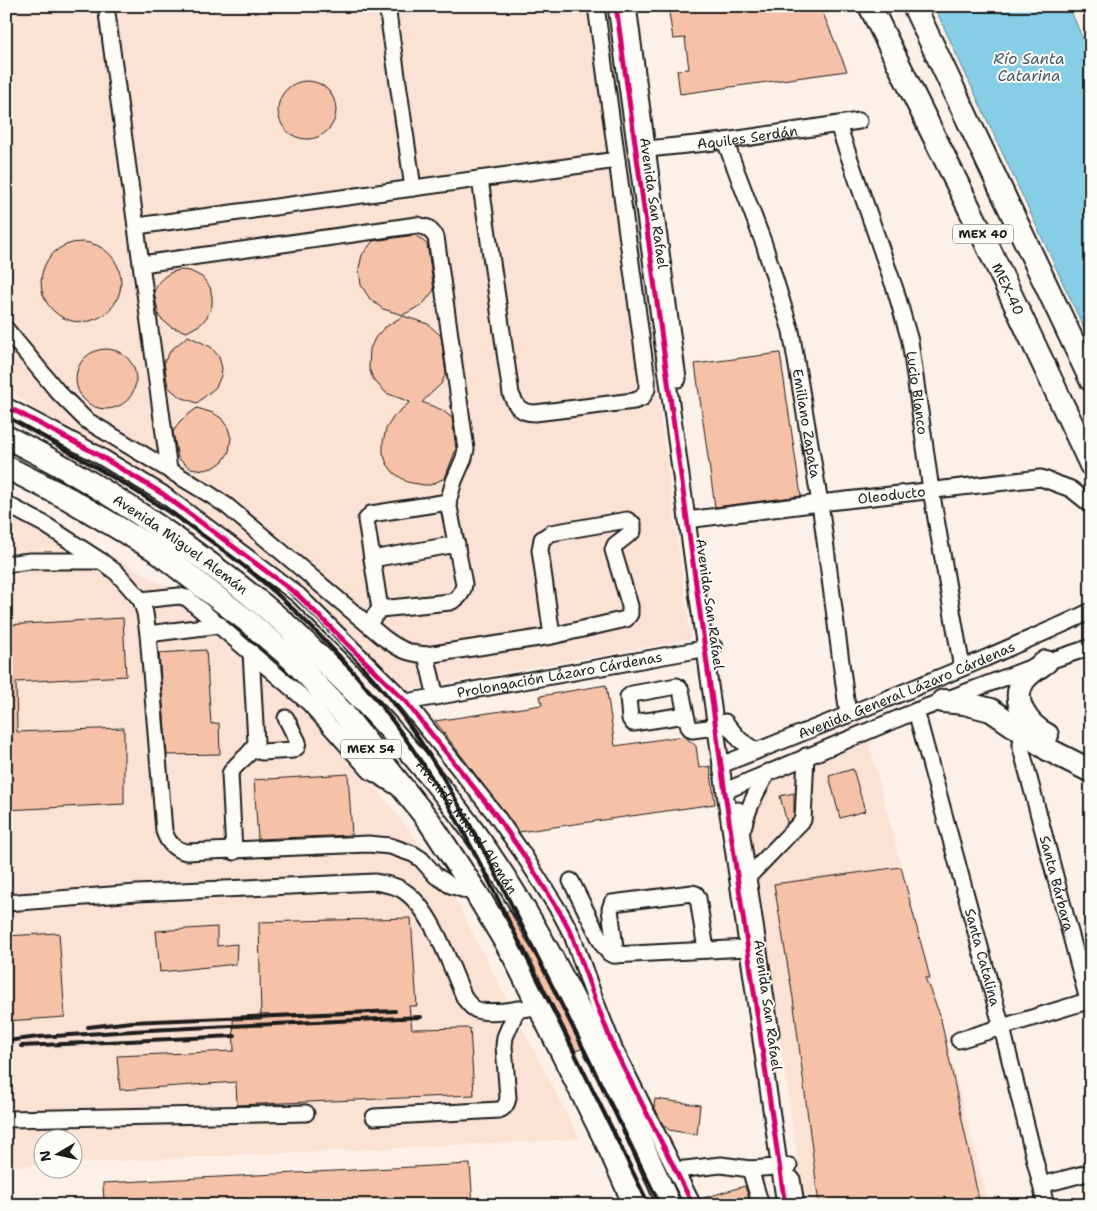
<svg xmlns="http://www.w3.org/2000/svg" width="1097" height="1211" viewBox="0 0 1097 1211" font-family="'Shantell Sans',sans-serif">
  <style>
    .built { fill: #fae2d4 }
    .water { fill: #85cee6; stroke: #5b8795 }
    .building { fill: #f6c2a7; stroke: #1c1c1c }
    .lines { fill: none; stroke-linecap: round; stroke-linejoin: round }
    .minor-casing { stroke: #1c1c1c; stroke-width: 19 }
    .highway-casing { stroke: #1c1c1c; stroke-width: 26 }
    .minor { stroke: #fdfcf7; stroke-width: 15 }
    .highway { stroke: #fdfcf7; stroke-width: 22 }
    .rail { stroke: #1c1c1c; stroke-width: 4 }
    .cycleway-casing { stroke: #fdfcf7; stroke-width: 8 }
    .cycleway { stroke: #d6006c; stroke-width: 5 }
    .labels { text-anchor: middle; stroke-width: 4; stroke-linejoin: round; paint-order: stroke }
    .shield { fill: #fdfcf7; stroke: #605f5e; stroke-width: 1 }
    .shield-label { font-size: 12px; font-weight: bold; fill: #1c1c1c }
    .street-label { font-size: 14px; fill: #1c1c1c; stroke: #fdfcf7 }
    .water-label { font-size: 15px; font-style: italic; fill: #415a63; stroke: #fdfcf7 }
  </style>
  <rect width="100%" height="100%" fill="#fcf0e7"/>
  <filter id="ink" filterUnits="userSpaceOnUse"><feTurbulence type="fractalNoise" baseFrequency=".02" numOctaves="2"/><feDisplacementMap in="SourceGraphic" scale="10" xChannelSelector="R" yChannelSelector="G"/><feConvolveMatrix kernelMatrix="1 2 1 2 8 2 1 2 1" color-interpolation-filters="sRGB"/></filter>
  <g filter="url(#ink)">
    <g class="built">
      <polygon points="6,6 603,6 691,639 402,691 285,572 28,404 6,386"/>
      <polygon points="6,496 167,587 315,710 438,867 580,1139 73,1163 72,1138 42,1138 42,1165 6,1166"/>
      <polygon points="863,721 989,1205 804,1205 742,775"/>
    </g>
    <polygon class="water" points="934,6 1069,6 1091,59 1091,343"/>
    <g class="building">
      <polygon points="668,6 820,6 847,71 680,94 677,70 689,69 685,38 673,39"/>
      <circle cx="307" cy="110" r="29"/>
      <polygon points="415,235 427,244 434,290 423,304 403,315 383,309 370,299 361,285 359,268 362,255 373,241"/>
      <circle cx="81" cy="282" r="40"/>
      <polygon points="180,270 190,271 202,277 210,287 212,297 212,306 207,317 201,324 187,332 171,327 159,317 154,292 158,283 164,277 172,272"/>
      <polygon points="403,316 428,324 441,336 446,374 441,384 422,402 442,410 452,418 456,449 445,478 430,485 424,485 407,482 394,473 387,464 383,453 383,442 386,429 394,416 410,402 386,393 373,379 369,368 370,349 375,338 384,328"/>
      <polygon points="188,336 211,347 219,357 222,368 221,376 216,387 197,403 180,397 168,387 164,362 171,350"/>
      <circle cx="106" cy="379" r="30"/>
      <polygon points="780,353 801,496 715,507 695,364"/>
      <polygon points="197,408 213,413 221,418 228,428 231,438 229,452 223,461 215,467 205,470 190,468 178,458 173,432 180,421"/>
      <polygon points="123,618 126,676 16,682 17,732 124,728 124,804 6,810 6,625"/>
      <polygon points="206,650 211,724 219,723 220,754 167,755 159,653"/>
      <polygon points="606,685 615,746 684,736 696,746 699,768 710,766 715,804 519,832 435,721 542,705 540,696"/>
      <polygon points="853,769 865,811 840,818 829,776"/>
      <polygon points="348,774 352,835 258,839 254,780"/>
      <polygon points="794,793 794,816 787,823 780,796"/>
      <polygon points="901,867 930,978 925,978 940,1015 980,1205 819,1205 793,998 774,884"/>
      <polygon points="509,910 547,977 583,1048 576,1051 526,950 504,913"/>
      <polygon points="411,918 417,1006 409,1006 412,1029 470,1028 474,1095 237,1105 236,1082 120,1090 117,1056 234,1051 233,1020 261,1019 259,922"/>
      <polygon points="217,927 217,946 237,944 236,964 160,972 156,931"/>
      <polygon points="59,933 65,1017 6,1021 6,936"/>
      <polygon points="655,1099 700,1105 697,1135 669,1130 663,1125 654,1106"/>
      <polygon points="470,1164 473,1205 104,1205 103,1183"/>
      <polygon points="745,1186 751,1205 702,1205 700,1199"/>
    </g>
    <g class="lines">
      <g class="minor-casing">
        <g id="minor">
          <polyline points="106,6 169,470"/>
          <polyline points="387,6 413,188"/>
          <polyline points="616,6 721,765 785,1205"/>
          <polyline points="628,6 678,379"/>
          <path id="s1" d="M838 125 896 292 910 341 931 490 962 668"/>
          <path id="s2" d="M725 141 764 244 791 331 820 503 848 715"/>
          <path id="s3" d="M638 150 725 141 859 121"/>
          <path d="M480 179 511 394C516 406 520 413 535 413L634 401 642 398 647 389V380L596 6"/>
          <polyline points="137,226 617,160"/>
          <path d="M142 264 417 225 428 228 436 237 466 449 464 458 454 481 448 502 464 584C463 593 458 599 450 602L380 609 368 624"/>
          <path d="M6 329 58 392 86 420 209 494 227 506 384 638C399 649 407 653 426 655L552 636 626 619 630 614V606L613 550 615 545 633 531V524L627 520 551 533 542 539 540 550 552 636"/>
          <polyline points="6,406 95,453 163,494 298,595 406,702 495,814 521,851 561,914 572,935 597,1005 614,1048 693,1205"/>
          <polyline points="6,504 44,524 101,561"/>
          <path id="s4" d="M687 520 820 503 1041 478 1071 489 1091 505"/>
          <polyline points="372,559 457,544"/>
          <path d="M6 564 30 561H101L117 573 141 600 145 613 148 634 164 831C168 843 174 849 186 852L368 844 390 846 413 854 421 859 436 876 443 880 450 885 477 894"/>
          <polyline points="141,600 179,596 187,598 309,703 370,771 397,787"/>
          <polyline points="380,609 366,520 371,514 448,502"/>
          <polyline points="148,634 220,625"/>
          <polyline points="426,655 436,697"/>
          <path id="s5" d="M406 702 714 647"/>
          <path id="s6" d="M916 711 1002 1028 1046 1205"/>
          <polyline points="686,715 681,690 677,686 632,694 628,697 630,719 633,723 686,715 689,727 692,730 716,727"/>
          <polyline points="725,722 740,740 756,751"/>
          <path id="s7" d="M1031 731 1024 734 1021 743V748L1088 1000"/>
          <polyline points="253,750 262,752 293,750 297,747 298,742 286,718"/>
          <path id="s8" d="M721 765C810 730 899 695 986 658 1021 642 1057 628 1091 611"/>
          <polyline points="725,791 916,711 1046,662 1091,647"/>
          <polyline points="738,810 771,1033"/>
          <path d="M743 828C748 807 757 790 768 772"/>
          <path d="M234 852 230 774C236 761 252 756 256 742L251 652"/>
          <polyline points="748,877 803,820 806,756"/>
          <polyline points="571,881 603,945 609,953 613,955 748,948"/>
          <path d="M6 903 137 893 375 882C384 884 396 885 404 891 433 910 451 968 465 999 468 1003 472 1008 477 1010 493 1015 522 1008 539 1007"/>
          <polyline points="616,955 610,909 612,903 692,893 696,894 698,898 706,950"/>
          <polyline points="959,1040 1091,1000"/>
          <path d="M374 1117 499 1110C505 1108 507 1104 508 1098L504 1046 505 1037 517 1009"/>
          <polyline points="6,1119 306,1113"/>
          <polyline points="750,1169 789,1166"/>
          <polyline points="676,1170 721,1165 750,1169 761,1205"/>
          <polyline points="792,1179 796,1205"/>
          <polyline points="1041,1185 1091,1172"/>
        </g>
      </g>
      <g class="highway-casing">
        <g id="highway">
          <path id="s9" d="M870 6 982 234 1091 465"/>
          <polyline points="914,6 1091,380"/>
          <path id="s10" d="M6 437C66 466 122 501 176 539 210 564 244 588 276 616 293 630 309 647 325 662 398 733 463 809 516 896 576 994 622 1100 669 1205"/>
          <polyline points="6,467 69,499 154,549 250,623 292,659 343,713 429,821 477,894 514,956 609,1147 635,1205"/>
          <path d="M1046 662C1039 667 1029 673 1024 680 1009 701 1029 726 1047 735"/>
          <polyline points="943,701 964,703 991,710 1049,750 1091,771"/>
        </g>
      </g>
      <use href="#minor" class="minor"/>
      <use href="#highway" class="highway"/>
      <g class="rail">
        <path d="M6 404C48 428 91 449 132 475 185 507 236 543 282 585 332 630 379 681 417 736 463 806 500 881 537 956 579 1039 620 1122 660 1205"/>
        <path d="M6 416C100 469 197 522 278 595 340 651 394 716 438 788 472 843 499 902 528 960 569 1041 609 1123 649 1205"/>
        <polyline points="88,1027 131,1022 395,1011"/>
        <polyline points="6,1041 39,1037 149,1030 421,1017"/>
        <polyline points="21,1046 235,1036"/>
      </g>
      <g class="cycleway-casing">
        <g id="cycleway">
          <polyline points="616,6 721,765 785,1205"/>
          <polyline points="6,406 95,453 163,494 298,595 406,702 495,814 521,851 561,914 572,935 597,1005 614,1048 693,1205"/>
        </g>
      </g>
      <use href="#cycleway" class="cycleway"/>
    </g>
  </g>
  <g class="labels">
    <g class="shield">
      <rect x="953" y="224.5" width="60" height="19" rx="4"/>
      <rect x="341" y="739.5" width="60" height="19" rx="4"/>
    </g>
    <g class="shield-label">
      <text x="983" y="238">MEX 40</text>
      <text x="371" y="753">MEX 54</text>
    </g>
    <g class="street-label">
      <text dy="5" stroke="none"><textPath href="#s3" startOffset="110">Aquiles Serdán</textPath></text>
      <text transform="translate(654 203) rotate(82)" y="5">Avenida San Rafael</text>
      <text dy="5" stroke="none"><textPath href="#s9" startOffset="315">MEX-40</textPath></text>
      <text dy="5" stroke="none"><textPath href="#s1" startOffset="280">Lucio Blanco</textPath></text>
      <text dy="5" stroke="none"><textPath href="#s2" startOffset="295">Emiliano Zapata</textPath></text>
      <text dy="5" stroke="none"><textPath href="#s4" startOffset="206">Oleoducto</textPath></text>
      <text dy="5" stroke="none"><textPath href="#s10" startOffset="205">Avenida Miguel Alemán</textPath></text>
      <text transform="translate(710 604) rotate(82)" y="5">Avenida San Rafael</text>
      <text dy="5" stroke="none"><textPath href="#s5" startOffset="156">Prolongación Lázaro Cárdenas</textPath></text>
      <text dy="5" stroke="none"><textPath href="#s8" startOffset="200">Avenida General Lázaro Cárdenas</textPath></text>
      <text dy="5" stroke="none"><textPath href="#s10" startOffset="610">Avenida Miguel Alemán</textPath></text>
      <text dy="5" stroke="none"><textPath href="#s7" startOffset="162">Santa Bárbara</textPath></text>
      <text dy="5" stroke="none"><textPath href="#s6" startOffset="255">Santa Catalina</textPath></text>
      <text transform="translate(768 1005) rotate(82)" y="5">Avenida San Rafael</text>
    </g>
    <g class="water-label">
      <text x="1029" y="64">Río Santa<tspan x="1029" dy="17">Catarina</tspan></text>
    </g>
  </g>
  <rect width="1097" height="1211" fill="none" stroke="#fdfcf7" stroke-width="25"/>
  <rect x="12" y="12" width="1072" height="1186" fill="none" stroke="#1c1c1c" stroke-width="2" filter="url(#ink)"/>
  <g transform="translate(58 1154) rotate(261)"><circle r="24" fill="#fdfcf7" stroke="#a3a29f"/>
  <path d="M0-4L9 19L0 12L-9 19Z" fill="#1c1c1c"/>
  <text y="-8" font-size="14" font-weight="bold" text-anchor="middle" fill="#1c1c1c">N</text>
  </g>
</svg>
